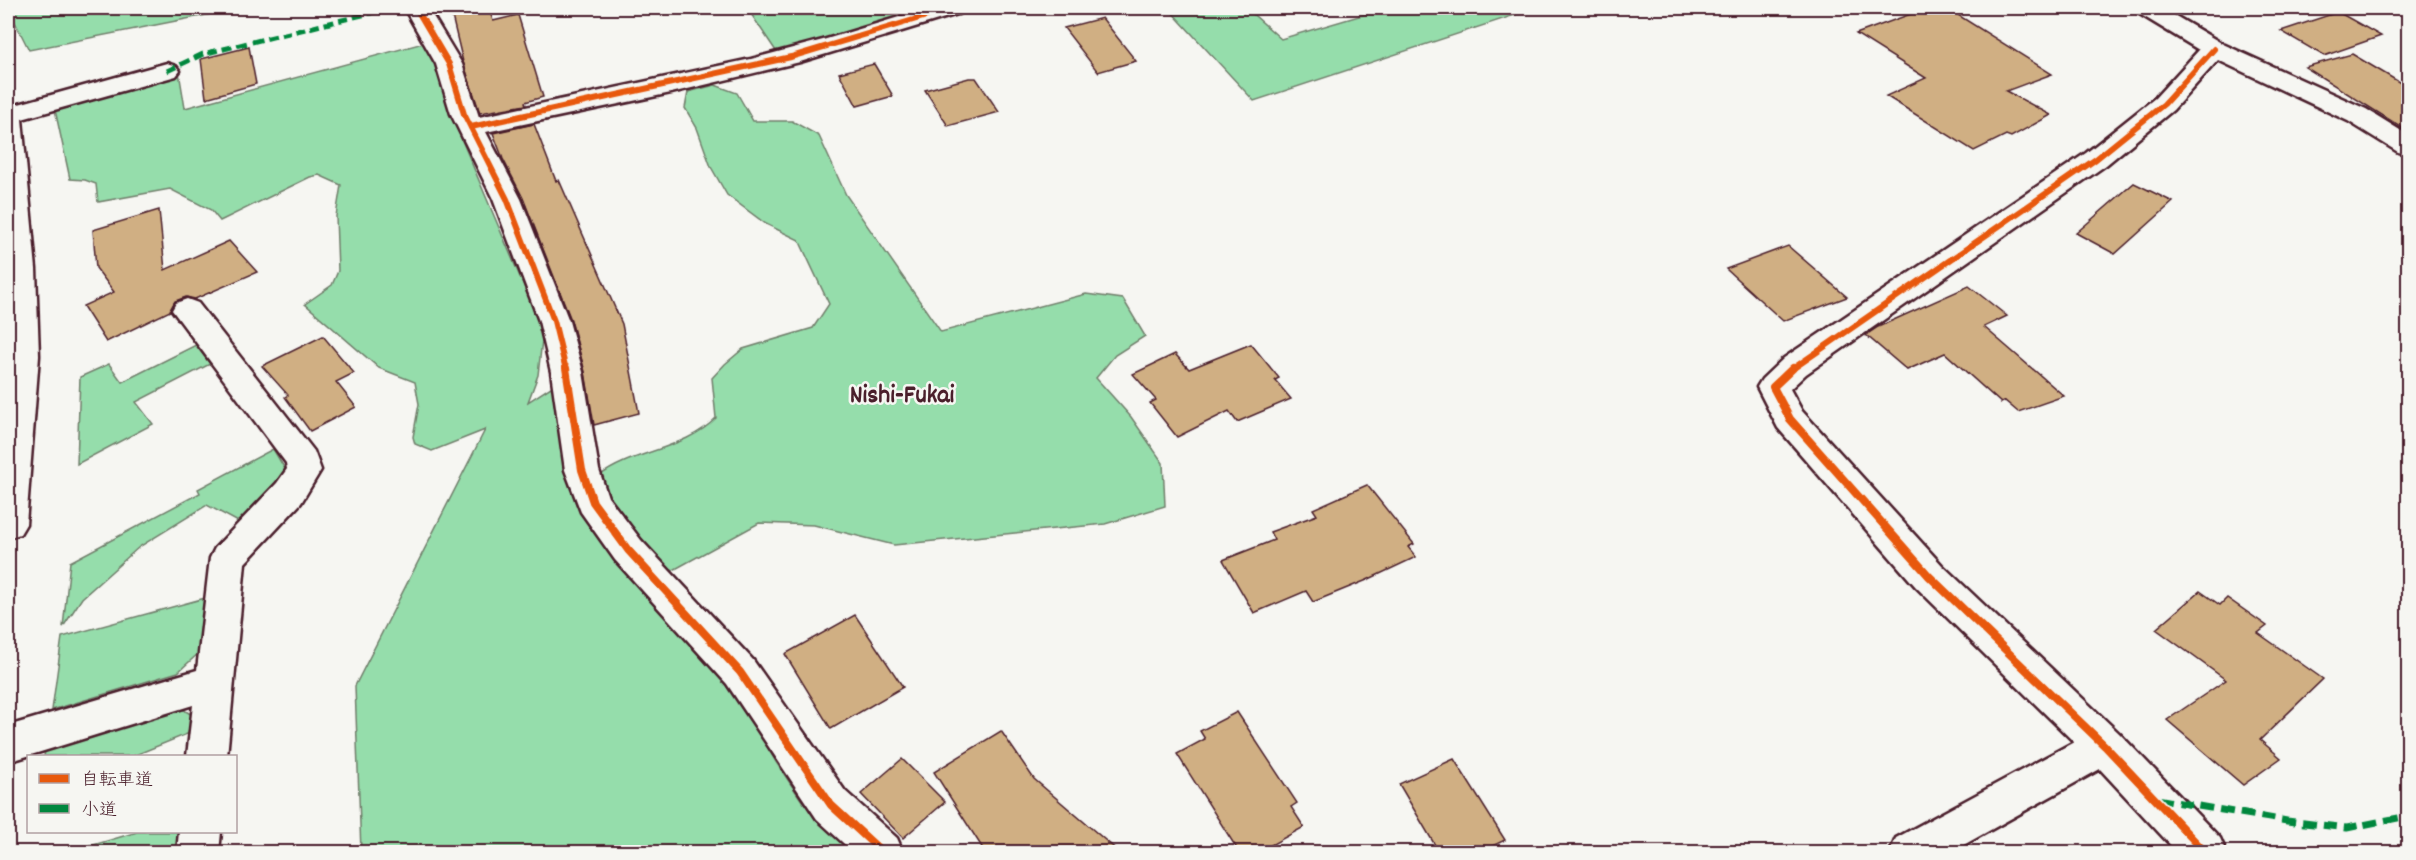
<svg xmlns="http://www.w3.org/2000/svg" width="2416" height="860" viewBox="0 0 2416 860" font-family="Dekko,'Klee One',sans-serif">
  <style>
    .green { fill: #95ddab; stroke: #707e6b; stroke-width: 1.5 }
    .building { fill: #d0af83; stroke: #4a1f2b; stroke-width: 1.5 }
    .lines { fill: none; stroke-linecap: round; stroke-linejoin: round }
    .minor-casing { stroke: #4a1f2b; stroke-width: 5 }
    .minor { fill: #f6f6f2; fill-rule: evenodd }
    .quiet-far1 { stroke: #00873e; stroke-width: 5; stroke-dasharray: 10 5; stroke-linecap: butt }
    .quiet { stroke: #00873e; stroke-width: 7; stroke-dasharray: 14 7; stroke-linecap: butt }
    .cycleway-far1-casing { stroke: #f6f6f2; stroke-width: 9 }
    .cycleway-casing { stroke: #f6f6f2; stroke-width: 12 }
    .cycleway-far1 { stroke: #e8590c; stroke-width: 6 }
    .cycleway { stroke: #e8590c; stroke-width: 8 }
    .labels { text-anchor: middle; stroke-width: 5; stroke-linejoin: round; paint-order: stroke }
    .neighbourhood-label { font-size: 26px; font-weight: bold; fill: #4a1f2b; stroke: #f6f6f2 }
  </style>
  <rect width="100%" height="100%" fill="#f6f6f2"/>
  <filter id="ink" filterUnits="userSpaceOnUse"><feTurbulence type="fractalNoise" baseFrequency=".0167" numOctaves="2"/><feDisplacementMap in="SourceGraphic" scale="12" xChannelSelector="R" yChannelSelector="G"/><feConvolveMatrix kernelMatrix="1 2 1 2 8 2 1 2 1" color-interpolation-filters="sRGB"/></filter>
  <g filter="url(#ink)">
    <g class="green">
      <polygon points="8,8 242,8 29,50"/>
      <polygon points="747,8 908,8 913,14 778,54"/>
      <polygon points="1168,8 1246,8 1281,39 1386,8 1536,8 1254,101"/>
      <polygon points="423,43 437,66 455,124 543,331 538,375 528,402 554,385 567,473 576,504 605,546 737,694 776,762 802,801 859,852 361,852 355,686 485,430 432,451 415,444 413,437 419,404 415,382 379,368 305,304 332,285 338,271 336,216 341,185 319,175 310,177 220,221 211,210 170,189 98,202 96,184 85,180 70,179 54,105 179,72 185,108"/>
      <path d="M715 85 737 93 753 121H792L819 136 846 195 941 332 1086 294 1123 299 1145 336 1115 355 1096 378 1131 417 1163 463 1165 506 1105 524 894 545 814 525 759 523 668 573 614 510 598 477C633 450 685 450 716 418L712 378 725 364 743 349 813 328 829 304 799 240 766 224 727 195 711 167 697 128 685 108 688 92Z"/>
      <polygon points="196,345 210,364 136,402 153,424 77,464 80,377 109,364 122,382"/>
      <polygon points="273,449 285,469 270,493 242,524 207,505 139,547 82,598 63,627 70,562 200,493 198,489"/>
      <polygon points="205,598 200,652 178,672 52,710 62,637"/>
      <polygon points="177,706 194,716 192,732 133,756 44,756 46,746"/>
      <polygon points="137,832 184,832 181,852 70,852"/>
    </g>
    <g class="building">
      <polygon points="450,8 489,8 493,21 518,15 543,97 525,102 526,105 480,113 463,62"/>
      <polygon points="1927,8 1947,8 2052,74 2006,91 2051,115 2011,137 2006,135 1974,151 1886,96 1926,78 1856,34"/>
      <polygon points="2338,12 2381,36 2324,56 2281,31"/>
      <polygon points="1102,18 1136,61 1098,72 1064,28"/>
      <polygon points="249,47 256,84 206,98 201,59"/>
      <polygon points="2352,54 2409,88 2409,132 2305,67"/>
      <polygon points="874,64 893,96 857,106 839,73"/>
      <polygon points="969,78 976,78 999,112 948,126 925,90"/>
      <polygon points="534,124 556,181 559,180 622,324 639,413 594,425 585,372 571,320 523,198 503,159 493,133"/>
      <polygon points="2134,183 2173,202 2115,254 2076,233"/>
      <polygon points="159,210 165,270 229,241 257,272 195,299 186,297 175,301 170,311 106,342 83,306 114,292 96,268 93,230"/>
      <polygon points="1788,246 1847,297 1783,321 1726,269"/>
      <polygon points="1969,286 2007,316 1984,327 2064,396 2018,412 2005,401 2001,403 1945,353 1907,370 1866,335 1878,327"/>
      <polygon points="323,336 354,373 336,382 356,407 310,431 285,397 288,395 262,366"/>
      <polygon points="1251,344 1279,378 1275,380 1291,399 1237,422 1229,411 1177,437 1150,403 1156,400 1133,374 1175,354 1189,369"/>
      <polygon points="1367,485 1414,544 1408,547 1416,557 1367,580 1313,602 1306,591 1254,613 1223,560 1274,540 1270,532 1317,515 1313,509"/>
      <polygon points="2200,591 2220,605 2227,598 2267,626 2258,633 2323,679 2260,740 2281,758 2243,785 2167,720 2226,680 2156,629"/>
      <polygon points="855,615 903,687 831,729 785,654"/>
      <polygon points="1237,712 1297,803 1291,807 1304,827 1258,852 1239,852 1177,754 1205,739 1200,731"/>
      <polygon points="1001,731 1034,779 1119,852 985,852 934,772"/>
      <polygon points="902,759 945,802 903,838 861,794"/>
      <polygon points="1454,759 1505,840 1480,852 1439,852 1399,784"/>
    </g>
    <g class="lines">
      <g class="minor-casing">
        <g id="minor">
          <polygon points="404,8 428,8 462,64 479,117 751,59 823,40 929,8 965,8 961,13 800,62 671,93 486,132 521,199 569,321 583,372 599,470 608,497 641,540 753,660 845,791 897,838 903,852 853,852 817,819 727,684 615,560 581,512 565,470 551,372 539,321 493,199 451,114 436,64"/>
          <polygon points="2134,8 2162,8 2223,44 2366,109 2408,135 2408,154 2398,152 2348,121 2218,60 2173,110 2106,165 1806,374 1790,389 1802,411 1942,565 2119,733 2220,838 2226,852 2177,852 2100,769 1951,852 1890,852 1896,838 2074,742 1916,587 1778,428 1757,387 1762,379 1784,358 2086,153 2155,98 2199,50 2138,13"/>
          <polygon points="167,63 176,66 180,71 176,76 22,119 36,269 39,356 26,524 20,534 8,538 8,103 15,105"/>
          <polygon points="187,299 198,303 314,451 321,470 301,503 245,563 227,756 187,756 193,705 8,762 8,726 197,670 210,558 215,548 277,483 287,469 286,463 172,310 176,303"/>
          <polygon points="179,832 221,832 219,852 177,852"/>
        </g>
      </g>
      <use href="#minor" class="minor"/>
      <polyline class="quiet-far1" points="167,71 203,54 391,8"/>
      <polyline class="quiet" points="2157,799 2287,821 2347,828 2408,816"/>
      <g class="cycleway-far1-casing">
        <g id="cycleway-far1">
          <polyline points="416,8 449,64 464,114 507,199 554,321 566,370"/>
          <polyline points="471,127 791,57 953,8"/>
          <polyline points="1791,370 2096,159 2164,104 2214,49"/>
        </g>
      </g>
      <g class="cycleway-casing">
        <g id="cycleway">
          <polyline points="566,368 582,470 593,502 628,550 740,672 831,805 882,852"/>
          <polyline points="1793,368 1773,387 1790,419 1929,576 2105,746 2205,852"/>
        </g>
      </g>
      <use href="#cycleway-far1" class="cycleway-far1"/>
      <use href="#cycleway" class="cycleway"/>
    </g>
  </g>
  <g class="labels">
    <g class="neighbourhood-label">
      <text x="902" y="402">Nishi-Fukai</text>
    </g>
  </g>
  <rect width="2416" height="860" fill="none" stroke="#f6f6f2" stroke-width="30"/>
  <rect x="15" y="15" width="2386" height="830" fill="none" stroke="#4a1f2b" stroke-width="2" filter="url(#ink)"/>
  <rect x="27" y="755" width="210" height="78" fill="#f6f6f2" stroke="#b1a0a2" stroke-width="1.5"/>
  <rect x="39" y="774" width="30" height="9" fill="#e8590c" stroke="#b1a0a2" stroke-width="1.5"/>
  <text x="81" y="785" font-size="18" fill="#4a1f2b">自転車道</text>
  <rect x="39" y="804" width="30" height="9" fill="#00873e" stroke="#b1a0a2" stroke-width="1.5"/>
  <text x="81" y="815" font-size="18" fill="#4a1f2b">小道</text>
</svg>
